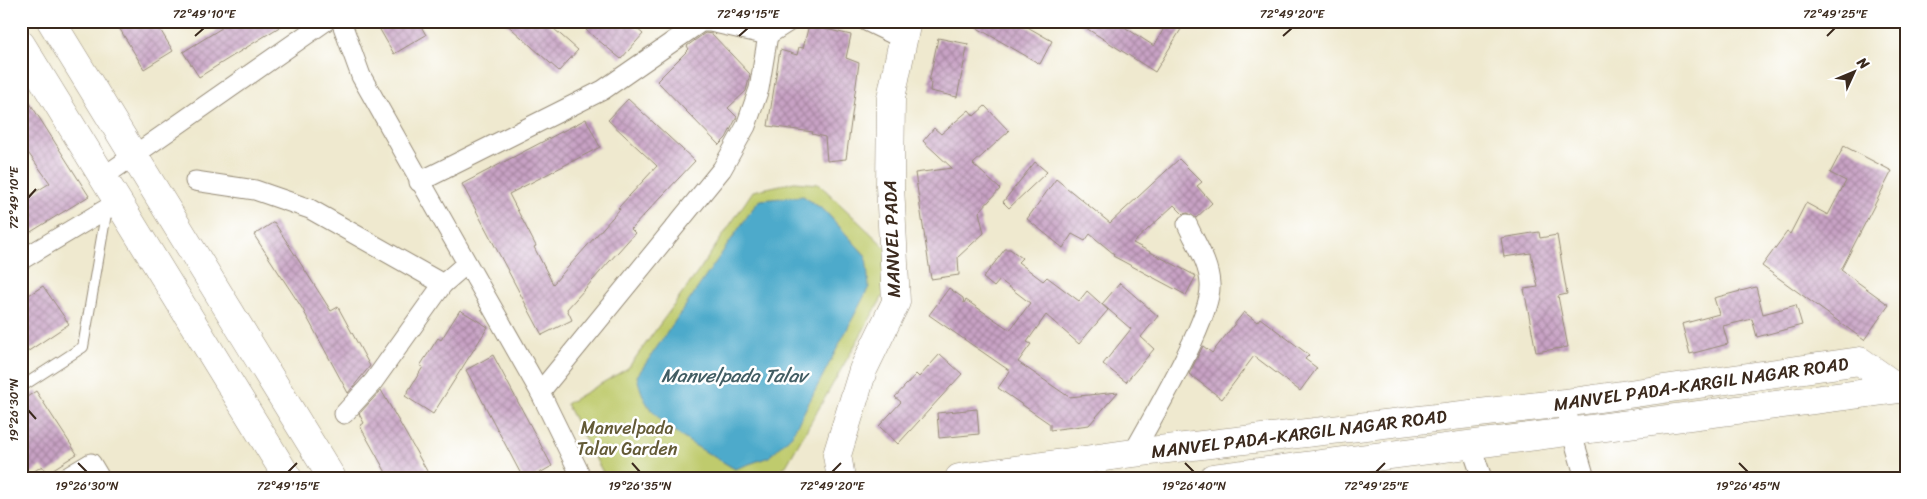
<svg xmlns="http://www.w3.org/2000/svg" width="1927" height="499" viewBox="0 0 1927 499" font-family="Sriracha,sans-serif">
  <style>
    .park { fill: #bfcb6d; stroke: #7d7a46; fill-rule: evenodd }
    .water { fill: #4daacb; stroke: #446a74 }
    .building { fill: url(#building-cross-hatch) }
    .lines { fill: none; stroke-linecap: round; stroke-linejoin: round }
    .lane-casing { stroke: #958a76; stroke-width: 12 }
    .street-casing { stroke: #958a76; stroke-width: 21 }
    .secondary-casing { stroke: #958a76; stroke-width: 29 }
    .lane { stroke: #fff; stroke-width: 10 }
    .street { stroke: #fff; stroke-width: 19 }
    .secondary { stroke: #fff; stroke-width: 28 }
    .ticks { fill: none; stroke: #3b2a1e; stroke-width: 2 }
    .labels { text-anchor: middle; stroke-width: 5; stroke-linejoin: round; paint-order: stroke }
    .street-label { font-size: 18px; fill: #3b2a1e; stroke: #fff }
    .park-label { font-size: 18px; fill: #635a36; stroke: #fff }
    .water-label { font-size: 19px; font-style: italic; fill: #425d63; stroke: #fff }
    .neatline { fill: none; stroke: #3b2a1e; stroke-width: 2 }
    .ticks-label { font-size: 12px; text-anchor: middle; fill: #3b2a1e }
  </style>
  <defs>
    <pattern id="building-cross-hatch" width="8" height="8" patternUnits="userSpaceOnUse" patternTransform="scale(1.25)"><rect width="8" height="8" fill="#c8a2c5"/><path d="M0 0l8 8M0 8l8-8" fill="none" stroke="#a4849f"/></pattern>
  </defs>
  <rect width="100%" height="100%" fill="#fff"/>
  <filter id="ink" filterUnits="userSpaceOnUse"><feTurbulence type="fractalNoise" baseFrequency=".02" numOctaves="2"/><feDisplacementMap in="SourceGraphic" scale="10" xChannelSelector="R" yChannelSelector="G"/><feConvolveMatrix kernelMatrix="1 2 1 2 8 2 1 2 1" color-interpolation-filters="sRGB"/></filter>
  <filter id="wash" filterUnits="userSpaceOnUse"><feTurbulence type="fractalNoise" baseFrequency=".0096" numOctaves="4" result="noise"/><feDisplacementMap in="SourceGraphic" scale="20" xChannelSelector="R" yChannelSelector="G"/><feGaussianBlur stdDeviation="1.12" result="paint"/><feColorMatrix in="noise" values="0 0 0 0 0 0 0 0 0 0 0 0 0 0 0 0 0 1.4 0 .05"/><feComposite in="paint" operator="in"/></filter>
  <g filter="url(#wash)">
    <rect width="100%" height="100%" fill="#efe9cf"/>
    <path class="park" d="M794 182 819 184 887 249V289L786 466 763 478H606L566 404 628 368 698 272 753 191ZM803 196 825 211 866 256 735 469 693 444 671 428Z"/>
    <path class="water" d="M803 196 825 211 866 256 869 287 792 435 769 457 735 469C710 454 674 436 655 414 645 404 640 390 637 376L753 208 760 200Z"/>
    <g id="blocks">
      <g class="building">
        <polygon points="115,21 155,21 173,51 144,69"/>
        <polygon points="233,21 289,21 199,77 183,52"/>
        <polygon points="375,21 418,21 426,35 394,54"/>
        <polygon points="503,21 545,21 578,50 559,71"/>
        <polygon points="593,21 628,21 643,34 621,59 586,30"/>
        <polygon points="965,21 1017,21 1052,41 1040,64"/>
        <polygon points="1075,21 1115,21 1154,46 1168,21 1186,21 1155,72"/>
        <polygon points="809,25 851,35 846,58 859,63 846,159 827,161 825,137 812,134 813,132 768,126 780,50 797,55 799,47 803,48"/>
        <polygon points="705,33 712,34 750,74 746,91 728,108 737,117 726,138 719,145 657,81 689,49 687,46"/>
        <polygon points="938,38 968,44 957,97 930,91 931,83 929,82"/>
        <polygon points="21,89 89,196 21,238 21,201 50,183 21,143"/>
        <polygon points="628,99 695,161 631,229 635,233 567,309 572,320 542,335 462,184 586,119 600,147 509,194 536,246 534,247 553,284 620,209 618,208 657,166 608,120"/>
        <polygon points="985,106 1009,131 973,164 1000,189 979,212 984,233 958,257 959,275 931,279 915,173 952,168 923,141 934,128 941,134 969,110 974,116"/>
        <polygon points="1844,146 1892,171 1841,270 1889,305 1864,340 1762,266 1787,232 1790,234 1806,203 1828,215 1846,181 1830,173"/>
        <polygon points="1179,159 1202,182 1197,186 1212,203 1196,218 1188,213 1183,214 1174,205 1133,243 1196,276 1186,295 1113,256 1114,254 1090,234 1085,241 1072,234 1063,248 1027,219 1056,179 1110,223"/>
        <polygon points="1035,162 1047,172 1009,208 1003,202"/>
        <polygon points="274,222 331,311 338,307 370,366 348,393 302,308 254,235"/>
        <polygon points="1539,232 1540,238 1557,235 1567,294 1558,296 1568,347 1536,352 1524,289 1538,287 1531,253 1504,257 1501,238"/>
        <polygon points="1005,249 1010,249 1022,258 1018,262 1043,281 1047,277 1079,301 1087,291 1108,310 1079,344 1046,315 1027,342 1031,344 1018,362 1069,397 1118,392 1089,425 1050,430 1050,424 998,388 1010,371 929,315 949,288 963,298 964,303 966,300 1010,330 1030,303 1000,280 994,287 983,278"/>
        <polygon points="1120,283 1158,316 1141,337 1154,349 1126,382 1103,364 1131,329 1102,304"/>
        <polygon points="43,286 69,324 21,356 21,300"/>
        <polygon points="1756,287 1763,314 1796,305 1802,325 1757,337 1752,319 1723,326 1728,344 1690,354 1682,324 1719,314 1714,298"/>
        <polygon points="460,310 488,327 433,414 405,396 423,367 420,366 438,338 441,340"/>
        <polygon points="1244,312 1257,322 1260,318 1309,355 1305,359 1317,368 1300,391 1254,356 1222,399 1189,374 1203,346 1212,353"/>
        <polygon points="940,354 962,374 898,444 879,426 901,402 895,397 916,374 919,377"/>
        <polygon points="493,355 552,466 531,478 523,478 466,370"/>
        <polygon points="381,390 431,478 389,478 360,426 364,423 359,414"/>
        <polygon points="36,391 77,454 47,473 42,466 24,478 21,478 21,401"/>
        <polygon points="977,409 979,434 939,438 937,413"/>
      </g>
    </g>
  </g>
  <g filter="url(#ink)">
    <use href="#blocks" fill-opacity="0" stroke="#958a76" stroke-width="1"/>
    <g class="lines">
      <g class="lane-casing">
        <polyline id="lane" points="21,387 83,347 107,208"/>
      </g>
      <g class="street-casing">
        <g id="street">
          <polyline points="341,21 361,76 540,392 582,478"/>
          <polyline points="866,21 903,39"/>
          <polyline points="103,177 326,21"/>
          <polyline points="195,181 255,190 310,209 443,284 466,264"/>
          <polyline points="419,182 603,90 701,22 710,22 768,35 790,21"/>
          <polyline points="21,260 118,202"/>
          <polyline points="540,392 722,169 746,126 759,89 768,35"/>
          <polyline points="1565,403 1571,431 1585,478"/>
          <polyline points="344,414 373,382 443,284"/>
          <polyline points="1471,446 1482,478"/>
          <path d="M1133 453C1151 420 1213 317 1210 284 1209 263 1196 244 1187 224"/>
          <polyline points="66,478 91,463 100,478"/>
        </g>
      </g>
      <g class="secondary-casing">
        <g id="secondary">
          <polyline points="51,21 332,478"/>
          <polyline points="21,44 288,478"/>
          <polyline points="841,478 837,455 863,370 896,302 890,186 891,98 907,21"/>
          <polyline points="959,478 1133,453 1565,403 1860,361 1898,388"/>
          <polyline points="1213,478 1906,388"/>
        </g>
      </g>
      <use href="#lane" class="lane"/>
      <use href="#street" class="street"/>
      <use href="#secondary" class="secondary"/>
    </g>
  </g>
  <path class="ticks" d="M195 36 204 28M739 36 748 28M1283 36 1292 28M1827 36 1835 28M28 198 36 189M28 410 36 419M78 463 87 472M632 463 640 472M1185 463 1194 472M1739 463 1748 472M288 472 297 463M832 472 841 463M1376 472 1385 463"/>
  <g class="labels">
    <g class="street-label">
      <text transform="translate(892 239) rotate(-92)" y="6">MANVEL PADA</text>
      <text transform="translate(1701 384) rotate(-8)" y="6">MANVEL PADA-KARGIL NAGAR ROAD</text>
      <text transform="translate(1299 434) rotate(-7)" y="6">MANVEL PADA-KARGIL NAGAR ROAD</text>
    </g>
    <g class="park-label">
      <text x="627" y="434">Manvelpada<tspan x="627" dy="21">Talav Garden</tspan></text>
    </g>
    <g class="water-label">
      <text x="734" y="382">Manvelpada Talav</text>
    </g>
  </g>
  <rect width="1927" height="499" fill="none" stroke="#fff" stroke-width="55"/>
  <g transform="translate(1854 72) rotate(46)" stroke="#ffffff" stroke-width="4" paint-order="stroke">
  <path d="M0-4L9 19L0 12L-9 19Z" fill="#3b2a1e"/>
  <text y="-8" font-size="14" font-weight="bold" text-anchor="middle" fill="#3b2a1e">N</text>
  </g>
  <rect x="28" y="28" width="1872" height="444" class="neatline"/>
  <g class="ticks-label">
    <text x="204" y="18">72°49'10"E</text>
    <text x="748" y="18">72°49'15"E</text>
    <text x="1292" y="18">72°49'20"E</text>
    <text x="1835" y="18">72°49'25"E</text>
    <text transform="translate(14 198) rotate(-90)" y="4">72°49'10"E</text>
    <text transform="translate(14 410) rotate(-90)" y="4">19°26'30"N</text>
    <text x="87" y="490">19°26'30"N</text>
    <text x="288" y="490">72°49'15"E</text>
    <text x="640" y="490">19°26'35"N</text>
    <text x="832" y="490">72°49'20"E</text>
    <text x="1194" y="490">19°26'40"N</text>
    <text x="1376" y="490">72°49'25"E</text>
    <text x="1748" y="490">19°26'45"N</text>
  </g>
</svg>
